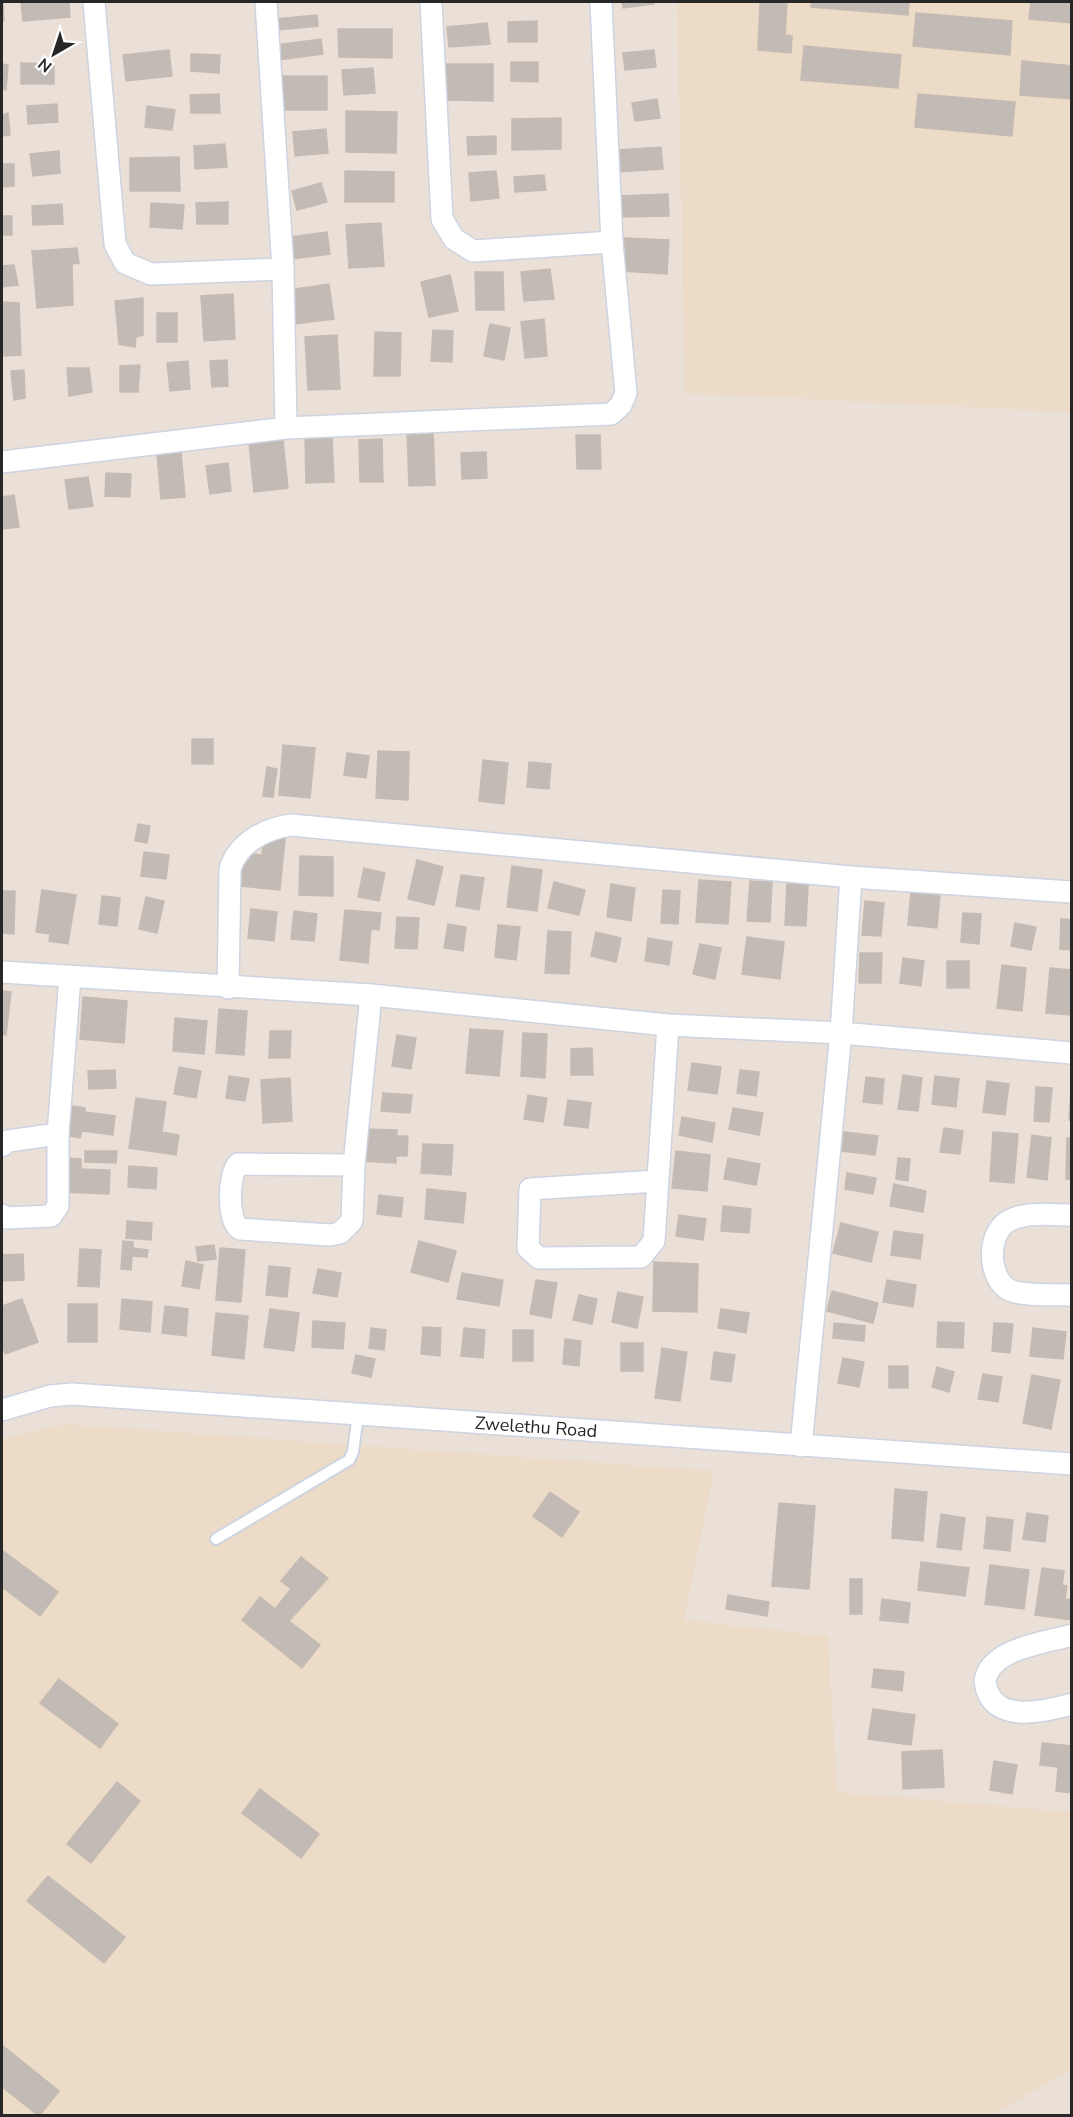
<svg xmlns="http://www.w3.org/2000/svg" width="1073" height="2117" viewBox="0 0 1073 2117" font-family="'Nunito Sans',sans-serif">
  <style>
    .education { fill: #ecdbc7 }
    .building { fill: #c2bab5; stroke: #c5bbb2; stroke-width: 1.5 }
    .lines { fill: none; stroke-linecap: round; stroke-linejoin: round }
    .service-casing { stroke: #cdd4e0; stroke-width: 14 }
    .minor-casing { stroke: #cdd4e0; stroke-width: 24 }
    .service { stroke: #fff; stroke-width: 10 }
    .minor { stroke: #fff; stroke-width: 21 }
    .labels { text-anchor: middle; stroke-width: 5; stroke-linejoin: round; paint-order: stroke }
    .street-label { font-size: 18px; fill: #272727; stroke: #fff }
  </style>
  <rect width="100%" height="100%" fill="#eae0d8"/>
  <g class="education">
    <polygon points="677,2 1071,2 1071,412 685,393"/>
    <polygon points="65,1424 714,1471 684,1620 828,1636 837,1792 1071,1812 1071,2069 990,2116 2,2115 2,1439"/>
  </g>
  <g class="building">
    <polygon points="2,2 3,2 4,21 2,21"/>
    <polygon points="21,2 69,2 70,17 23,21"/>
    <polygon points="622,2 653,2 654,4 623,8"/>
    <polygon points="760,2 787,2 785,35 792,36 791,53 758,50"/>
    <polygon points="812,2 909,2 908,15 811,7"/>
    <polygon points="1031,2 1072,2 1072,23 1029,19"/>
    <polygon points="916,13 1012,21 1010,55 913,46"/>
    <polygon points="317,15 318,26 277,30 275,19"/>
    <polygon points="537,21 537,42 508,42 508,22"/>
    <polygon points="487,23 490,44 449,47 447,27"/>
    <polygon points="338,29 392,29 392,58 339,57"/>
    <polygon points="321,39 323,54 278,60 276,45"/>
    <polygon points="804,46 901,55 898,88 801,80"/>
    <polygon points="169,50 172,76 126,81 123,55"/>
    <polygon points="654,50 656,67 625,70 623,53"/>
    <polygon points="191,54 220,55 219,73 191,71"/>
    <polygon points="1022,61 1072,66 1072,99 1020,95"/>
    <polygon points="511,62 538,62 538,82 511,81"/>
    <polygon points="21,63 54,64 54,84 21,84"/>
    <polygon points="2,64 8,65 6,90 2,89"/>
    <polygon points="446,64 493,64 493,101 446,100"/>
    <polygon points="373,68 375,93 344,95 342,70"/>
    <rect x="277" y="76" width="50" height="34"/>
    <polygon points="219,94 220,113 191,113 190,95"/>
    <polygon points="918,94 1015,102 1012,136 915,127"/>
    <polygon points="657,99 660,118 635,121 632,103"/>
    <polygon points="57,104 58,122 28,124 27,106"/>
    <polygon points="147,106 175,110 172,130 145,127"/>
    <polygon points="346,111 397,112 396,153 346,152"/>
    <polygon points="8,113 10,135 2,136 2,115"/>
    <polygon points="561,118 561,149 512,150 512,119"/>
    <polygon points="326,129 328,153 295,156 293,132"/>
    <polygon points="496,136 496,154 468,155 467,137"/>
    <polygon points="225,144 227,167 195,169 194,146"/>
    <polygon points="661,147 663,169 618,172 617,150"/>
    <polygon points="59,151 60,173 33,176 30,154"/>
    <polygon points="179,157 180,191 130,191 130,158"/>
    <polygon points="2,164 14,164 14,186 2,187"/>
    <polygon points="345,171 394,172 394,202 345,202"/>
    <polygon points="496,171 499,198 471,201 469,173"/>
    <polygon points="544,175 546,190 515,192 514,177"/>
    <polygon points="321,183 327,202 297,210 292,191"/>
    <polygon points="668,194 669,216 619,217 618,196"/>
    <polygon points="228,202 228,224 197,224 196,203"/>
    <polygon points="151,203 184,205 182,229 150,227"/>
    <polygon points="62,204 63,224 33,225 32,206"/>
    <rect x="2" y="216" width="10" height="19"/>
    <polygon points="381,223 384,266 349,268 346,225"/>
    <polygon points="327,232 330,254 293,259 290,237"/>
    <polygon points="624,238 669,240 667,274 622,271"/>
    <polygon points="77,248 79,263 72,264 73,305 37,308 32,251"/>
    <polygon points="14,265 18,285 2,287 2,266"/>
    <polygon points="550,269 554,299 524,301 521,272"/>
    <polygon points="475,272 503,272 504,310 476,310"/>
    <polygon points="450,275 458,311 429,317 421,282"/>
    <polygon points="329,284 334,319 294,324 289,290"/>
    <polygon points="233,294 235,339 204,341 201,296"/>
    <polygon points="143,298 143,335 136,337 135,347 119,344 115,301"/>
    <polygon points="2,302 19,303 21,355 4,356"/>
    <rect x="157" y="313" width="20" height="29"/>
    <polygon points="544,319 547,356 525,358 521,322"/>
    <polygon points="490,324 510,328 504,360 484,356"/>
    <polygon points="433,330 453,331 452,362 431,361"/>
    <polygon points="375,332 401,333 400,376 374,376"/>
    <polygon points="337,335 340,389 308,390 305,337"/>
    <polygon points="227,360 228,386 212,387 210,361"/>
    <polygon points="188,361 190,389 170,391 167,363"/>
    <polygon points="140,365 138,392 120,392 120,366"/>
    <polygon points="67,368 89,368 92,392 69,396"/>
    <polygon points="24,370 25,398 14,400 11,371"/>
    <polygon points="433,429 435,485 409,486 407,430"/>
    <polygon points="576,435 600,435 601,469 577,469"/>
    <polygon points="305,436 332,436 334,482 306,483"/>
    <polygon points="382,439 383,482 360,482 359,440"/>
    <polygon points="283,440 288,488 254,492 249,443"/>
    <polygon points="181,452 185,497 161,499 157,454"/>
    <polygon points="486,452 487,478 462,479 461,453"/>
    <polygon points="228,463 231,491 210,494 206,466"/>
    <polygon points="106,473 131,474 130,497 105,496"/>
    <polygon points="88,477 93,506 69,509 65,480"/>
    <polygon points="14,495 19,527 2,529 2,497"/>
    <rect x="192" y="739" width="21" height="25"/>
    <polygon points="283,745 315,748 310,798 279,795"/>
    <polygon points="378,751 409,752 408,800 376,798"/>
    <polygon points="347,753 369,756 366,778 344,775"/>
    <polygon points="483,760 508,763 504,804 479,801"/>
    <polygon points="529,762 551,764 549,789 527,787"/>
    <polygon points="267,767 277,769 273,797 263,796"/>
    <polygon points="138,824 150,826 147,843 135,841"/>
    <polygon points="264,836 285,839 280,890 240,886 243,853 262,855"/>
    <polygon points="144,852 169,855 166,879 141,876"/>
    <polygon points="300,856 333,857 333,896 299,895"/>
    <polygon points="417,860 443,867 434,905 408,899"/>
    <polygon points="512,866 542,870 537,911 507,907"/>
    <polygon points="364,868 385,873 379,901 358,897"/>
    <polygon points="461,875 484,878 479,910 456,906"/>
    <polygon points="699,880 731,882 728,924 696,922"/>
    <polygon points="750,881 772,882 770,922 747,921"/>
    <polygon points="554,882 585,890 579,915 548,908"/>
    <polygon points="611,884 635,888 631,921 607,917"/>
    <polygon points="787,884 808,885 806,926 785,925"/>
    <polygon points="42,890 76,895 68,944 49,941 50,934 36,932"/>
    <polygon points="663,890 680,891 678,924 661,923"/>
    <polygon points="2,891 15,891 14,934 2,933"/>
    <polygon points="911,891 940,895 937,928 908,925"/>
    <polygon points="102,896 120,898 117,926 99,924"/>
    <polygon points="146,897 164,901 157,933 139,929"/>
    <polygon points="865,901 884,903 881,936 862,935"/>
    <polygon points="251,909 277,912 274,941 248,938"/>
    <polygon points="345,910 381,913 379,930 371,929 368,963 340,960"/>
    <polygon points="294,911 317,914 314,941 291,939"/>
    <polygon points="963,913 981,914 979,944 961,942"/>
    <polygon points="397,917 419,918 417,949 395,948"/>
    <polygon points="1061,919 1072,920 1072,950 1060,949"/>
    <polygon points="1015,923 1036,927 1031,950 1011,946"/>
    <polygon points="448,924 466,927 463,951 444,948"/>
    <polygon points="498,925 520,927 516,960 495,957"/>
    <polygon points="548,931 571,932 569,974 545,973"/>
    <polygon points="596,932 621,938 616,962 591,956"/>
    <polygon points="747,937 784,942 780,979 742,974"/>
    <polygon points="648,938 672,942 669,965 645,961"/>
    <polygon points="700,944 721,948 715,979 693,974"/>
    <polygon points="860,953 882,953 881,983 859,983"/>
    <polygon points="903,958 924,961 921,986 900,983"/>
    <rect x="947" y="961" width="22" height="27"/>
    <polygon points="1002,965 1026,968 1022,1011 997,1008"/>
    <polygon points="1050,968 1072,970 1071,1015 1046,1013"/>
    <polygon points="2,991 11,992 6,1035 2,1034"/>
    <polygon points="83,997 127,1001 124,1043 80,1039"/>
    <polygon points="219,1009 247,1011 244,1055 216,1053"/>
    <polygon points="175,1018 207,1021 204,1054 173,1051"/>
    <polygon points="470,1029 503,1031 499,1076 466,1073"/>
    <polygon points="270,1031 291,1031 290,1058 269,1058"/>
    <polygon points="523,1033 547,1034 545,1078 521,1076"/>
    <polygon points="397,1035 416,1038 411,1069 392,1066"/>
    <polygon points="592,1048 593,1075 571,1075 571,1049"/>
    <polygon points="692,1063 721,1067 717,1094 688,1090"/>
    <polygon points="179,1067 201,1071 196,1098 174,1094"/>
    <polygon points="115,1070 116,1088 89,1089 88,1071"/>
    <polygon points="740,1070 759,1072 756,1096 737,1093"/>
    <polygon points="903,1075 922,1078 918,1111 898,1109"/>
    <polygon points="229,1076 249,1079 245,1101 226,1098"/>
    <polygon points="935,1076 959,1079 956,1107 932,1104"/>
    <polygon points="866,1077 884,1079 882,1104 863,1102"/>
    <polygon points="290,1078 292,1121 263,1123 261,1080"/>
    <polygon points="987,1081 1009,1084 1005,1115 983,1112"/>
    <polygon points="1036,1087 1052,1088 1049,1122 1034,1121"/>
    <polygon points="1071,1090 1072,1090 1072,1121 1069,1120"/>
    <polygon points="383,1093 412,1095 410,1113 381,1111"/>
    <polygon points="528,1095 547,1098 543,1122 524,1119"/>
    <polygon points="136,1098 166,1102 162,1132 179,1135 176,1155 129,1148"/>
    <polygon points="568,1100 591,1103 588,1128 564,1125"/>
    <polygon points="66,1105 85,1108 85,1112 115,1116 113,1135 82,1131 80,1138 62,1135"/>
    <polygon points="733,1108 763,1113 759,1135 729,1129"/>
    <polygon points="682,1117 715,1123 712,1142 679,1135"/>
    <polygon points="944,1128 963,1131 960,1154 940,1152"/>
    <polygon points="361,1129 397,1130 397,1136 408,1136 407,1156 396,1156 396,1163 360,1161"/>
    <polygon points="844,1132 878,1136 875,1155 842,1151"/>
    <polygon points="993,1132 1018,1134 1014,1183 990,1181"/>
    <polygon points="1032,1135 1051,1138 1047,1180 1027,1177"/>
    <polygon points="1067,1138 1072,1138 1072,1179 1066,1179"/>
    <polygon points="423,1144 453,1145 451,1175 421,1173"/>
    <polygon points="85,1151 117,1151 116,1163 85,1162"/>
    <polygon points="676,1151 710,1155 707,1191 672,1188"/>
    <polygon points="64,1158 81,1159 81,1169 110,1170 109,1194 63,1192"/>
    <polygon points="728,1158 760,1164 756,1185 724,1179"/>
    <polygon points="898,1158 910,1159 908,1181 896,1179"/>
    <polygon points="129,1166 157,1168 156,1189 128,1187"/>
    <polygon points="847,1173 876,1178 873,1194 845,1189"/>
    <polygon points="894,1184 926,1191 923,1212 890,1206"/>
    <polygon points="427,1189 466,1193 463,1223 425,1219"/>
    <polygon points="379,1195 403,1198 401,1217 377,1214"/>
    <polygon points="723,1206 751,1209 749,1233 721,1231"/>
    <polygon points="679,1215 706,1219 703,1240 676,1236"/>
    <polygon points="127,1221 152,1223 151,1240 126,1238"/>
    <polygon points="841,1223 878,1232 871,1262 833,1253"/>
    <polygon points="894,1231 923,1235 920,1259 891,1255"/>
    <polygon points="123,1241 133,1242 133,1248 148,1250 147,1257 132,1256 131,1270 121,1269"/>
    <polygon points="419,1241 456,1251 448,1282 411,1272"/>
    <polygon points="214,1245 216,1259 198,1261 196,1247"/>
    <polygon points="220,1248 245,1250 241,1302 216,1300"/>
    <polygon points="80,1249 101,1250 99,1287 78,1286"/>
    <polygon points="23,1254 24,1280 2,1281 2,1255"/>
    <polygon points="186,1261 203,1265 199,1289 182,1286"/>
    <polygon points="654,1262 698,1264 697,1312 653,1311"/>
    <polygon points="269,1266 290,1268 287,1297 266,1295"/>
    <polygon points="318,1269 341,1273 337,1297 313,1293"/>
    <polygon points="462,1273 503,1280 499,1306 457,1299"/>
    <polygon points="536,1280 557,1283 551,1318 530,1314"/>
    <polygon points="887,1280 916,1285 913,1307 883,1302"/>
    <polygon points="832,1291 878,1303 873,1323 827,1311"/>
    <polygon points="618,1292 643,1297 637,1328 612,1322"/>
    <polygon points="579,1295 597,1299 592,1324 573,1320"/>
    <polygon points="22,1299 38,1342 5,1354 2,1343 2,1306"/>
    <polygon points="122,1299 152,1302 150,1332 120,1329"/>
    <rect x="68" y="1304" width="29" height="38"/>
    <polygon points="165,1306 188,1309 186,1336 162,1333"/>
    <polygon points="270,1309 299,1313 294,1351 264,1347"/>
    <polygon points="721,1309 749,1313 746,1333 718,1328"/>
    <polygon points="216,1313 248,1316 244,1359 212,1355"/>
    <polygon points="313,1321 345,1323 343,1349 312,1347"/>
    <polygon points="938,1322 964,1323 963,1348 937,1347"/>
    <polygon points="834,1323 865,1326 864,1341 833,1338"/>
    <polygon points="994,1323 1013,1324 1010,1353 992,1351"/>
    <polygon points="423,1327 441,1328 440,1356 421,1354"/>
    <polygon points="371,1328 386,1330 384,1350 369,1348"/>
    <polygon points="464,1328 485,1330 483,1358 461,1356"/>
    <polygon points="1033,1328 1066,1332 1063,1359 1030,1356"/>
    <rect x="513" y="1330" width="20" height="31"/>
    <polygon points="565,1339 581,1341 579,1366 563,1364"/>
    <rect x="621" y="1343" width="22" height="28"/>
    <polygon points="662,1348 687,1352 680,1401 655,1398"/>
    <polygon points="714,1352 735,1355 731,1382 711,1379"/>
    <polygon points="356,1355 375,1359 371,1377 352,1373"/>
    <polygon points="843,1358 864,1362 859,1387 838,1383"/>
    <rect x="889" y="1366" width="19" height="22"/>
    <polygon points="937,1367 954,1372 949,1392 932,1387"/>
    <polygon points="983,1374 1002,1377 998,1402 978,1399"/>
    <polygon points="1032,1375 1060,1380 1051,1429 1023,1423"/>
    <polygon points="895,1489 927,1492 923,1541 892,1538"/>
    <polygon points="550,1492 579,1512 562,1537 533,1516"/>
    <polygon points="779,1503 815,1506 809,1589 772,1586"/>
    <polygon points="1027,1513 1048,1516 1045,1542 1023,1539"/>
    <polygon points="941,1514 965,1518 961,1550 937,1547"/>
    <polygon points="987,1517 1013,1520 1010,1551 984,1548"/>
    <polygon points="2,1550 58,1592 40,1616 2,1587"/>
    <polygon points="301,1557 328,1578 289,1621 320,1645 302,1668 242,1620 260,1597 275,1609 291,1589 281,1581"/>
    <polygon points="921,1562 969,1568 965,1596 918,1590"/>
    <polygon points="990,1565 1029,1570 1024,1609 985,1604"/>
    <polygon points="1042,1568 1064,1571 1062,1585 1067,1586 1065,1599 1072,1600 1072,1620 1035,1615"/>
    <rect x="850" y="1579" width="12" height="35"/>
    <polygon points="728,1595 769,1602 767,1616 726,1609"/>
    <polygon points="882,1599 910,1603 908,1623 880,1620"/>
    <polygon points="874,1669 904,1672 902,1691 872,1687"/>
    <polygon points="59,1679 118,1724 100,1748 40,1703"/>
    <polygon points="873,1709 915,1715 911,1745 868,1739"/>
    <polygon points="1042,1743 1072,1746 1072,1793 1056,1791 1058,1767 1040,1765"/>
    <polygon points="942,1750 944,1787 903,1789 902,1752"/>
    <polygon points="994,1761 1017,1765 1012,1794 990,1790"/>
    <polygon points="117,1782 140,1801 91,1863 67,1844"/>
    <polygon points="260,1789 319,1834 301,1858 242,1813"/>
    <polygon points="48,1876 125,1937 104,1963 27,1901"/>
    <polygon points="2,2045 59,2091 39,2116 2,2087"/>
  </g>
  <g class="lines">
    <g class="service-casing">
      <polyline id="service" points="216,1539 349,1460 353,1452 358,1414"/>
    </g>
    <g class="minor-casing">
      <g id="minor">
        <polyline points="94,2 115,244 125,263 151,274 283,269"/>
        <polyline points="266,2 283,269 286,428"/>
        <polyline points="431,2 442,219 454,239 473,251 612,242"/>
        <polyline points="2,462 286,428 611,414 621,405 626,393 612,242 601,2"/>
        <polyline points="2,972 371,995 668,1025 841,1033 1072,1053"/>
        <path d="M228 988 230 869C238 843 264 829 291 825L851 877 1072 892"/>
        <polyline points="2,1146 8,1141 58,1134"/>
        <path d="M354 1165 238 1164C228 1176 227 1220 240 1229L330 1235 340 1233 352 1221 354 1165 371 995"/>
        <polyline points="657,1181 530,1189 528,1248 539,1258 641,1257 654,1241 668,1025"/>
        <polyline points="2,1215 7,1218 51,1216 58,1206 58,1134 70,977"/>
        <path d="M1072 1215C1052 1215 1024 1211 1007 1222 985 1236 988 1286 1015 1292 1033 1296 1054 1294 1072 1295"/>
        <polyline points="2,1410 50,1396 72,1394 1072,1464"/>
        <polyline points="801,1446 841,1033 851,877"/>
        <path d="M1072 1635C1045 1643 990 1648 985 1681 990 1725 1043 1712 1072 1704"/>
      </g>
    </g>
    <use href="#service" class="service"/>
    <use href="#minor" class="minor"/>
  </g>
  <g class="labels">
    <g class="street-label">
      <text transform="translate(536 1427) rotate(4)" y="6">Zwelethu Road</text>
    </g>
  </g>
  <rect width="1073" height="2117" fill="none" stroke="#272727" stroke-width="6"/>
  <g transform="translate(54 54) rotate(219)" stroke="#ffffff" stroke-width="4.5" paint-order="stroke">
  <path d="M0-4.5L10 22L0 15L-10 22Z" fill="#272727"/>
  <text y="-9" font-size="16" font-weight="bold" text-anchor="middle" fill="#272727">N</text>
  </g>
</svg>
